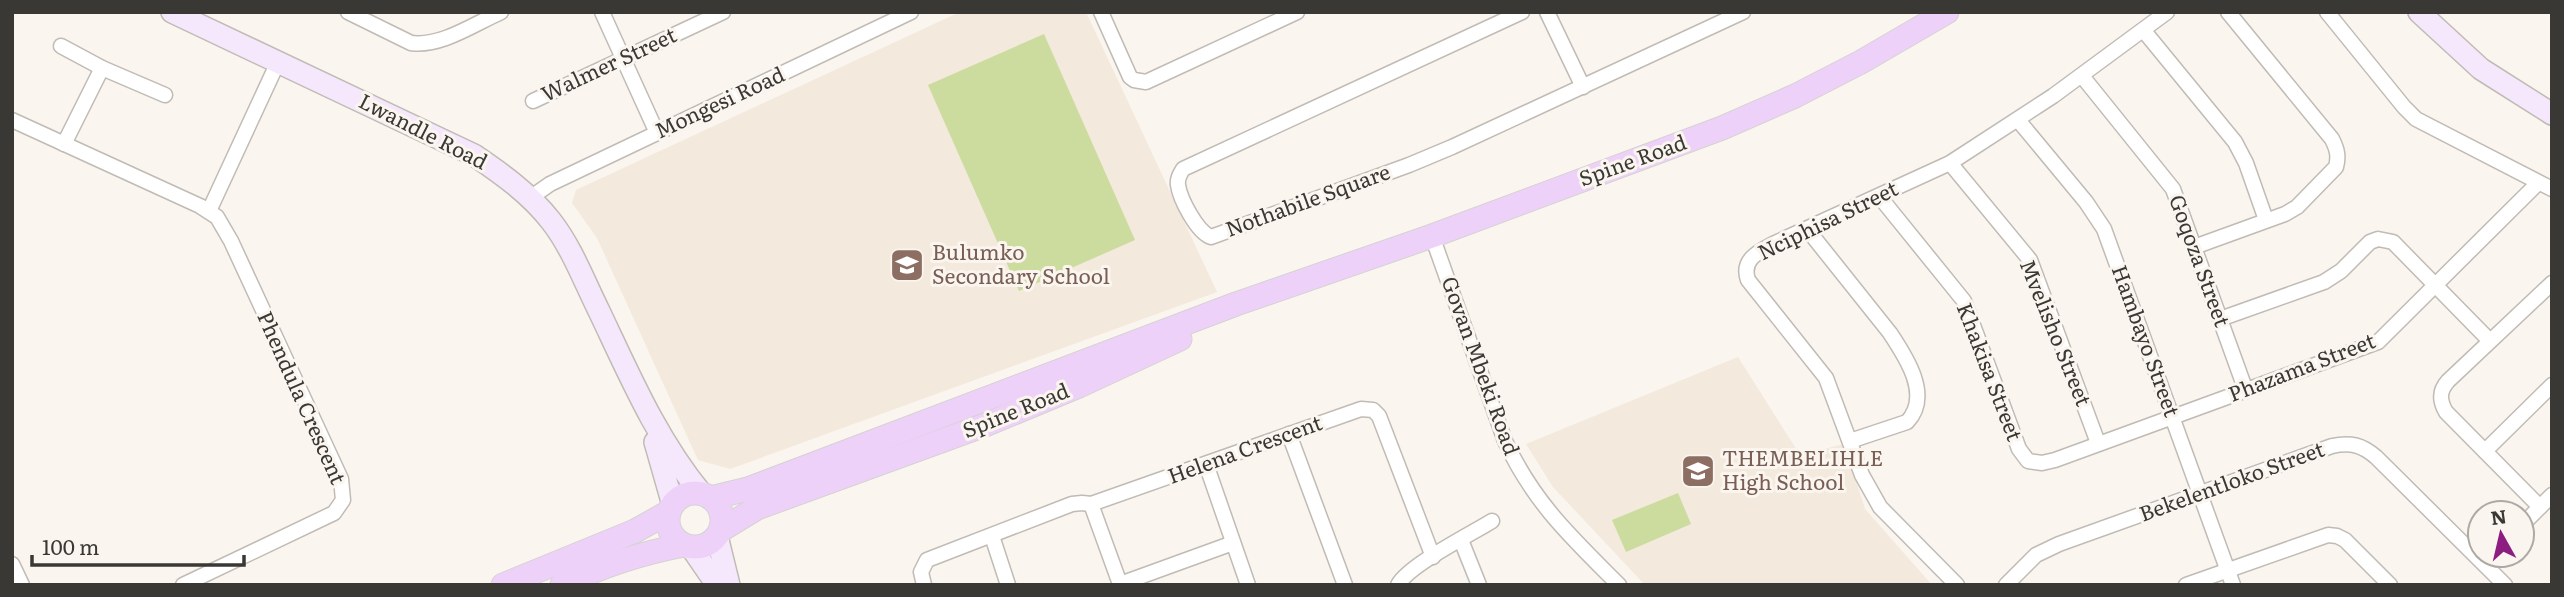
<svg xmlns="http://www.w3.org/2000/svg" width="2564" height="597" viewBox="0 0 2564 597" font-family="Literata,serif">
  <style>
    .built { fill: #f3e9dc }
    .green { fill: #ccdc9e }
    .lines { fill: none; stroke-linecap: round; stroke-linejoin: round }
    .street-casing { stroke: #c0bbb4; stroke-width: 17 }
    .secondary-casing { stroke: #c0bbb4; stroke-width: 24 }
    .primary-casing { stroke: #d4d3d3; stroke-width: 25 }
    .street { stroke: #fff; stroke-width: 14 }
    .secondary { stroke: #f6e8fc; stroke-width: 21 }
    .primary { stroke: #eed1f8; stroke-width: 23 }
    .labels { text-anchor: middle; stroke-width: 6; stroke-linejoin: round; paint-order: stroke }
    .street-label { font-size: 21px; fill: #3a3835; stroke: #faf5ee }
    .education-label { font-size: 21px; fill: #785e54; stroke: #faf5ee; text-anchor: start }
  </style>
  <rect width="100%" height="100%" fill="#faf5ee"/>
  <g class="built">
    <polygon points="960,12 1086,12 1217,292 730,469 698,460 597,238 572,203 576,190"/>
    <polygon points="1738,357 1800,455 1844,444 1865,509 1932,585 1645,585 1553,487 1526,444"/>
  </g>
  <g class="green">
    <polygon points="1044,34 1135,240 1019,291 928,85"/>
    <polygon points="1678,493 1691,524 1626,552 1612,520"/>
  </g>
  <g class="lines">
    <g class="street-casing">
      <g id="street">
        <path d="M348 12 411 43C441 47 474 24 501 12"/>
        <polyline points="602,12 657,133"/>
        <polyline points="1101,12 1130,77 1134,80 1146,82 1297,12"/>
        <path d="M1522 12 1183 169C1180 174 1177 179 1178 185 1180 199 1197 232 1211 237L1409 165 1452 147 1743 12"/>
        <polyline points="1547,12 1583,87"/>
        <polyline points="2327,12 2404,107 2416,119 2552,189"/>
        <polyline points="2144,31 2235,142 2246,163 2266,220"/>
        <polyline points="61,46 102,68 165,95"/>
        <polyline points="2082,76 2173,189 2246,391"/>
        <polyline points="533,101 723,12"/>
        <polyline points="12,120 200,206 217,217 231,241 341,479 343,500 334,513 183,585"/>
        <polyline points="2018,120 2086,202 2104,229 2233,585"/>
        <polyline points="64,144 102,68"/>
        <polyline points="1950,163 2030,260 2098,443"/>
        <polyline points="1879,196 1964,301 2019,449 2028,461 2042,463 2055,460 2378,342 2538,183"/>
        <polyline points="530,198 550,184 911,12"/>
        <polyline points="209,211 278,62"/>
        <path d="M1807 229 1890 333C1906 357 1932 396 1907 422L1850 441"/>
        <path d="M1432 236 1505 441C1534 503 1571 537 1619 585"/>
        <path d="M2194 247 2285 214 2297 207 2336 167C2339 156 2337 149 2332 139L2228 12"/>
        <polyline points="2220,319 2324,282 2341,271 2370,242 2378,239 2393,242 2489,340"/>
        <polyline points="1289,434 1345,585"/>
        <polyline points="2485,451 2552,385"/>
        <polyline points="1206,464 1248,585"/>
        <path d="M2540 507 2446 412C2439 400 2439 391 2448 381L2552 283"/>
        <polyline points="2522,525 2552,495"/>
        <polyline points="992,536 1008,585"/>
        <polyline points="1461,540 1479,585"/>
        <polyline points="1233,543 1120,584 1091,504 1361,409 1373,410 1379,416 1433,557"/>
        <polyline points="12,564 22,585"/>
        <polyline points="924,585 921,572 927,560 1072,504 1082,503 1091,504"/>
        <path d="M1398 585C1409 565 1471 534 1492 521"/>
        <path d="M1957 585 1880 507 1862 475 1826 378 1748 280C1741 260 1758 252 1773 244L1950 163 2053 96 2167 12"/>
        <path d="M2006 585 2036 555 2059 544 2332 446C2351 442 2362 445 2376 457L2505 585"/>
        <polyline points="2186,585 2328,535 2337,536 2345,540 2390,585"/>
      </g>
    </g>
    <g class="secondary-casing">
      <g id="secondary">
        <path d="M172 12 474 155C502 174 530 194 551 221 572 248 584 281 599 311 629 374 657 440 701 493"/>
        <polyline points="2419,12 2481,69 2552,114"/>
        <polyline points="655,442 673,505"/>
        <polyline points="717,536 729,585"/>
        <polyline points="691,547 717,585"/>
      </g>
    </g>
    <g class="primary-casing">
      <g id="primary">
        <circle cx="695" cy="520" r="27"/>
        <polyline points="711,498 748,489 1236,304 1432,236 1722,128 1795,96 1861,62 1947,12"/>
        <polyline points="721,530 757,508 985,425 1079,386 1180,339"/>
        <polyline points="503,585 635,531 669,512"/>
        <path d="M562 585C602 566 641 553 684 545"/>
      </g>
    </g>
    <use href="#street" class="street"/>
    <use href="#secondary" class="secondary"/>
    <use href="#primary" class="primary"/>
  </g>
  <defs>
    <g id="school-square" transform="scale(1.75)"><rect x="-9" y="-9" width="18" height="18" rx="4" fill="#8d6e63" stroke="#faf5ee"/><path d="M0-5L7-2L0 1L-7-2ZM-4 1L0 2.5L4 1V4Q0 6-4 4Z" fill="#fff"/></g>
  </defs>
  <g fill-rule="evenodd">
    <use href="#school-square" x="907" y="265"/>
    <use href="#school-square" x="1698" y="471"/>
  </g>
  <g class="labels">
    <g class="street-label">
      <text transform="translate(609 65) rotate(-25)" y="7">Walmer Street</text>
      <text transform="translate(720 103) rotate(-25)" y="7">Mongesi Road</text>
      <text transform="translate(423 132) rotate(27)" y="7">Lwandle Road</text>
      <text transform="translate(1633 161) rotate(-20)" y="7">Spine Road</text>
      <text transform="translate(1308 201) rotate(-20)" y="7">Nothabile Square</text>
      <text transform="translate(1828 221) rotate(-26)" y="7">Nciphisa Street</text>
      <text transform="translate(2199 261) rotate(70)" y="7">Goqoza Street</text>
      <text transform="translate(2055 333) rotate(68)" y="7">Mvelisho Street</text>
      <text transform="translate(2145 341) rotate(70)" y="7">Hambayo Street</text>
      <text transform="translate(1480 366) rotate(70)" y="7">Govan Mbeki Road</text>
      <text transform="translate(2302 368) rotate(-21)" y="7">Phazama Street</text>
      <text transform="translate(1989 372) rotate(69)" y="7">Khakisa Street</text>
      <text transform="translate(301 398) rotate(66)" y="7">Phendula Crescent</text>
      <text transform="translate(1016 411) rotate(-22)" y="7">Spine Road</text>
      <text transform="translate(1245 450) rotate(-20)" y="7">Helena Crescent</text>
      <text transform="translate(2232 482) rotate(-20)" y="7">Bekelentloko Street</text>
    </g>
    <g class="education-label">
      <text x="932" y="260">Bulumko<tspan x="932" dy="24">Secondary School</tspan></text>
      <text x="1722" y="466">THEMBELIHLE<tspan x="1722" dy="24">High School</tspan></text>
    </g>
  </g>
  <rect width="2564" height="597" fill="none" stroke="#3a3835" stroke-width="28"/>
  <g transform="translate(2501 534) rotate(352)"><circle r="33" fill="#faf5ee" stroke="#ada9a4" stroke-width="2"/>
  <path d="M0-5L12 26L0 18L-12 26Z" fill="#8d1e81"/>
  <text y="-10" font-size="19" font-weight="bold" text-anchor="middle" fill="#3a3835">N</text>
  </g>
  <path d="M32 555v10h212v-10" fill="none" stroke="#3a3835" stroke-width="3.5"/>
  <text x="42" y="555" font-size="21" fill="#3a3835" stroke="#faf5ee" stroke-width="5" paint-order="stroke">100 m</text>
</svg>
